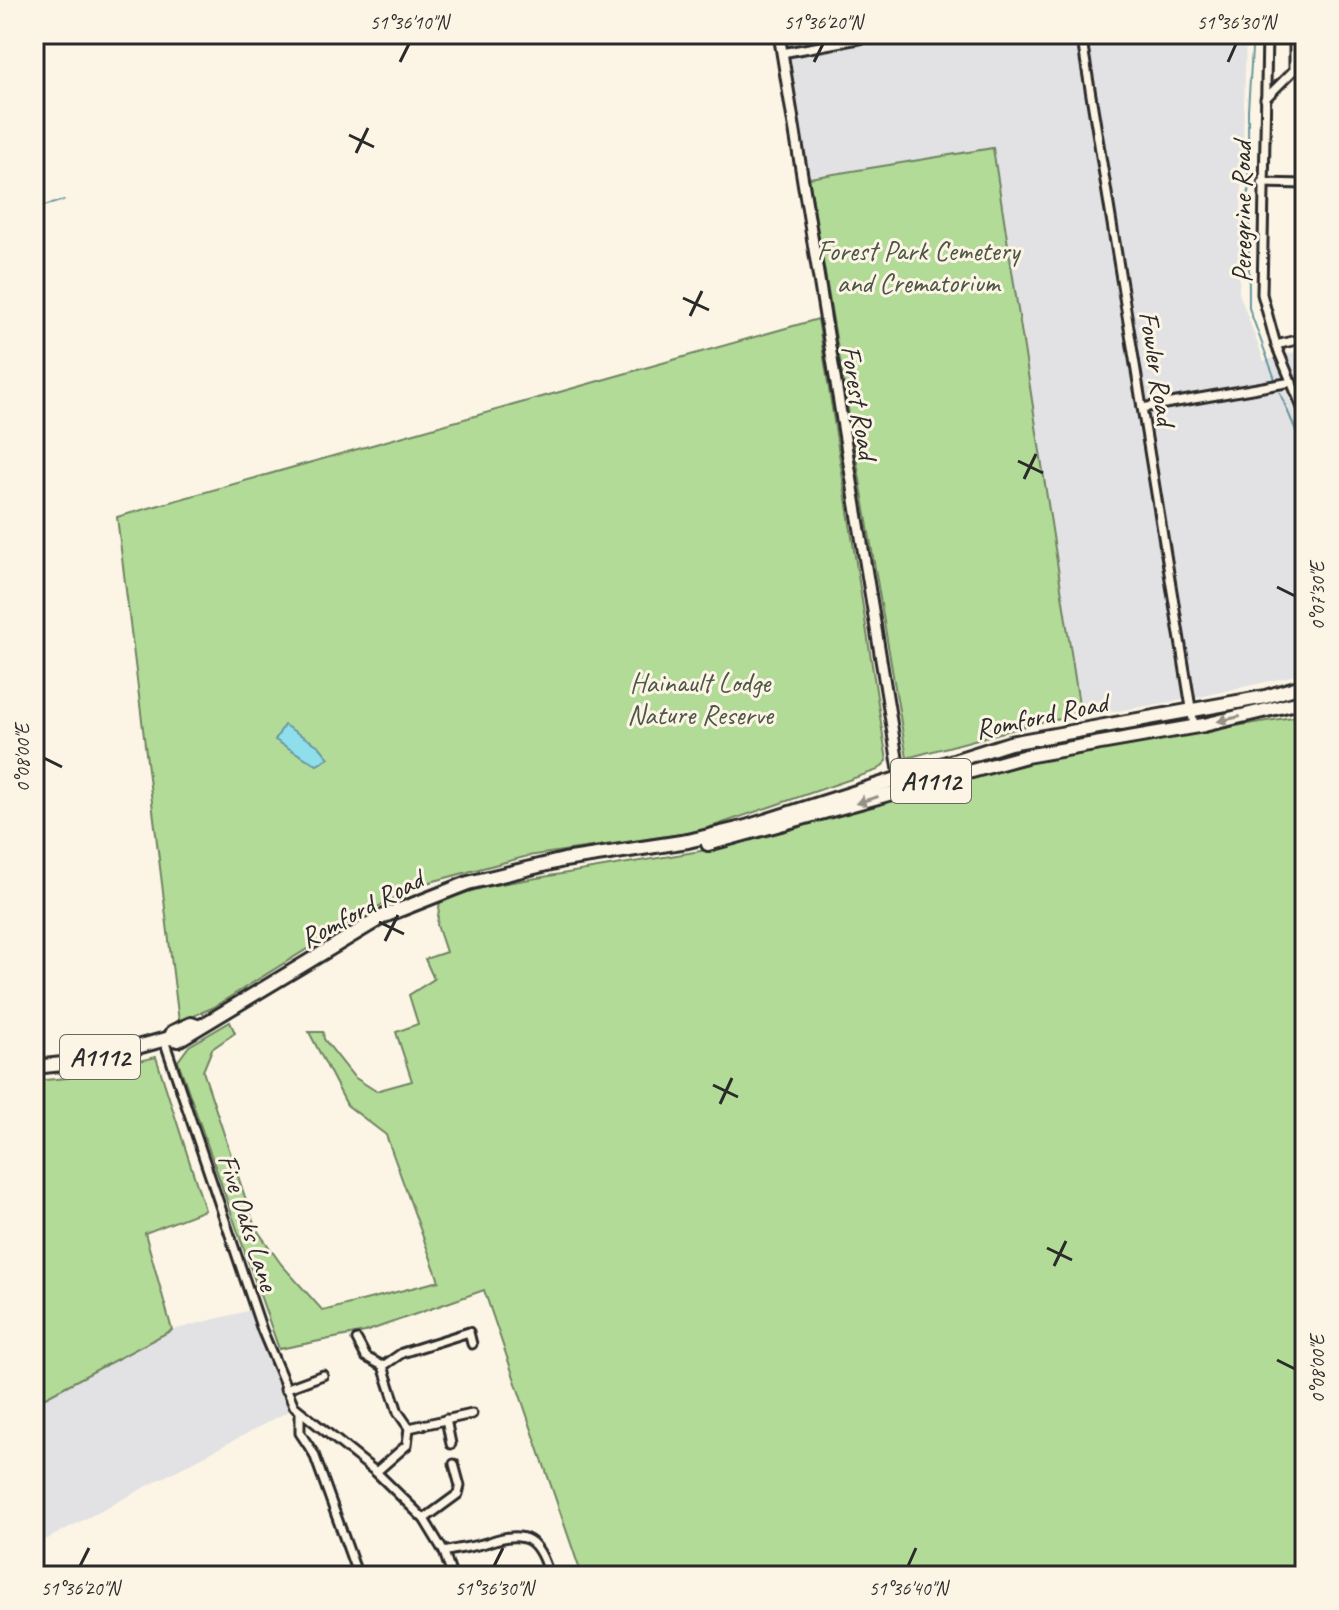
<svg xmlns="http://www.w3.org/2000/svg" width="1339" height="1610" viewBox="0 0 1339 1610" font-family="Caveat,sans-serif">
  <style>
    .built { fill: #e2e2e4 }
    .green { fill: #b3db98; stroke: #6f8362; stroke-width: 2 }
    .water { fill: #8fdeec; stroke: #67969f; stroke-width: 2 }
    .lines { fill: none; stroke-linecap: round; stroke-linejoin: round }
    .stream { stroke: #67969f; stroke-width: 2 }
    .minor-casing { stroke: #2b2b2b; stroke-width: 13 }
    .tertiary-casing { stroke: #2b2b2b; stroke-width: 15 }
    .primary-casing { stroke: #2b2b2b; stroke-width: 18 }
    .minor { stroke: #fcf5e5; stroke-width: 7 }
    .tertiary { stroke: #fcf5e5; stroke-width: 9 }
    .primary { stroke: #fcf5e5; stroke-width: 12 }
    .oneway { fill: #949088 }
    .ticks { fill: none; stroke: #2b2b2b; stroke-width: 3 }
    .labels { text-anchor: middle; stroke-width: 6; stroke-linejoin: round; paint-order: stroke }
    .shield { fill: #fcf5e5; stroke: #6a6863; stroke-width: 2 }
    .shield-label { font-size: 26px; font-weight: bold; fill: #2b2b2b }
    .street-label { font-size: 28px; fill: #2b2b2b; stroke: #fcf5e5 }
    .park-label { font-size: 28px; fill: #4d5746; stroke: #fcf5e5 }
    .neatline { fill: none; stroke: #2b2b2b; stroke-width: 3 }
    .ticks-label { font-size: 20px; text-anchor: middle; fill: #2b2b2b }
  </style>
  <rect width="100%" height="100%" fill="#fcf5e5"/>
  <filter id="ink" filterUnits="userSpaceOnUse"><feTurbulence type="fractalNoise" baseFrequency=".0125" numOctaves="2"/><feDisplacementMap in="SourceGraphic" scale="16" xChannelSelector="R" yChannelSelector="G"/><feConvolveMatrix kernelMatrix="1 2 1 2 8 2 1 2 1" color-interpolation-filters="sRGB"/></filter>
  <g filter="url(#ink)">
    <g class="built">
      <polygon points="787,34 1246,34 1239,293 1264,361 1305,349 1305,673 1195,698 1081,717 993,148 809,178"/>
      <polygon points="251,1310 291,1410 34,1546 34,1403 172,1330"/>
    </g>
    <g class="green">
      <polygon points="993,148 1081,717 1045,721 907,758 809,178"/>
      <polygon points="818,319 887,761 878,770 696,832 528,856 423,884 365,913 212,1008 179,1022 117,517"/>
      <polygon points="1305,715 1305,1576 582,1576 484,1290 365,1332 279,1349 178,1061 189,1046 230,1022 235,1033 212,1049 203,1071 255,1227 281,1264 323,1311 439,1281 386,1135 347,1105 309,1032 323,1032 324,1039 354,1077 376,1091 412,1081 396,1032 418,1024 409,995 434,979 425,959 446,952 437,925 440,900 489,886 725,847 1062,754"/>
      <polygon points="156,1057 205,1210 145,1233 172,1330 34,1403 34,1081 67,1078"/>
    </g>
    <polygon class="water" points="284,725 319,746 329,758 317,765 275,740"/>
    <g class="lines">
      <g class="stream">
        <polyline points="1253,34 1248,110 1249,308 1275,379"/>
        <polyline points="34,209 64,200"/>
        <polyline points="1280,393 1305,452"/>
      </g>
      <g class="minor-casing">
        <g id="minor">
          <polyline points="1081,34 1194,726"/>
          <polyline points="1267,34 1262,294 1276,345 1305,415"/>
          <polyline points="782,53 886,34"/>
          <polyline points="1265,99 1294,70 1294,34"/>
          <polyline points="1262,183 1305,184"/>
          <polyline points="1276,345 1305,338"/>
          <polyline points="1142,408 1292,382"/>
          <polyline points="164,1040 262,1330 294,1406 376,1472 424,1519 444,1552 452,1576"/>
          <polyline points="357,1340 366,1357 383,1366 398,1412 409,1428 407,1445 376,1472"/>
          <polyline points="383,1366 402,1353 469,1332 472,1344"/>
          <polyline points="285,1389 323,1375"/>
          <polyline points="300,1413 300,1433 314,1454 358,1576"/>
          <polyline points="446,1419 451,1444"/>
          <polyline points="409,1428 472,1414"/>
          <polyline points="424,1519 458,1494 460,1486 454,1464"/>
          <path d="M444 1552C459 1548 475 1547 489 1542 526 1529 539 1539 549 1576"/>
        </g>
      </g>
      <g class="tertiary-casing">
        <polyline id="tertiary" points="779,34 900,776"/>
      </g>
      <g class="primary-casing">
        <g id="primary">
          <polyline points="708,844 1026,756 1204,725 1305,701"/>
          <polyline points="170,1038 173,1032 191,1024 197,1026"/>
          <polyline points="34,1067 82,1062 170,1038 178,1040 384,916 468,883 564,860 688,841 746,827 1010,743 1265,697 1305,685"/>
        </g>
      </g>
      <use href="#minor" class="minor"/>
      <use href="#tertiary" class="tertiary"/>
      <use href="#primary" class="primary"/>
    </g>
    <defs><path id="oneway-solid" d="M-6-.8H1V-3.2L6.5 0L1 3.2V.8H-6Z" transform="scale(2)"/></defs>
    <g class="oneway">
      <use href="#oneway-solid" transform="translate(1229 719) rotate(168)"/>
      <use href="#oneway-solid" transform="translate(867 800) rotate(163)"/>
    </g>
  </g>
  <path class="ticks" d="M400 62 409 44M814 62 823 44M1228 62 1236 44M349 135 374 147M356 153 368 128M683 298 709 310M690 316 702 291M1018 461 1043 473M1024 479 1036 454M1277 587 1295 596M44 758 62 767M379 922 404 934M385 941 398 915M713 1085 738 1097M720 1104 732 1078M1047 1248 1072 1260M1054 1266 1066 1241M1277 1360 1295 1369M80 1566 89 1548M494 1566 503 1548M908 1566 916 1548"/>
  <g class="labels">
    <g class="shield">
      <rect x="891" y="759" width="80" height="44" rx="6"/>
      <rect x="60" y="1035" width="80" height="44" rx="6"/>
    </g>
    <g class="shield-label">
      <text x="931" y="790">A1112</text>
      <text x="100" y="1066">A1112</text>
    </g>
    <g class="street-label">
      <text transform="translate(1241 212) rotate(-90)" y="10">Peregrine Road</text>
      <text transform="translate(1158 368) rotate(81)" y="10">Fowler Road</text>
      <text transform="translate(860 402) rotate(81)" y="10">Forest Road</text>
      <text transform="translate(1041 715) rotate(-12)" y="10">Romford Road</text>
      <text transform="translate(361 908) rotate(-28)" y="10">Romford Road</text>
      <text transform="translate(249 1222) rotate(72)" y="10">Five Oaks Lane</text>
    </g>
    <g class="park-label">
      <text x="918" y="260">Forest Park Cemetery<tspan x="918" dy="32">and Crematorium</tspan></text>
      <text x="700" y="692">Hainault Lodge<tspan x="700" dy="32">Nature Reserve</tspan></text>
    </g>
  </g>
  <rect width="1339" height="1610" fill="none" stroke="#fcf5e5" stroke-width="88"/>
  <rect x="44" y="44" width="1251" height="1522" class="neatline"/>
  <g class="ticks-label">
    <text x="409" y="29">51°36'10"N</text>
    <text x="823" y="29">51°36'20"N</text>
    <text x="1236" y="29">51°36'30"N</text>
    <text transform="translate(1317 596) rotate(-90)" y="7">0°07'30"E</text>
    <text transform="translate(22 758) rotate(-90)" y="7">0°08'00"E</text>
    <text transform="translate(1317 1369) rotate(-90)" y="7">0°08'00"E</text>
    <text x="80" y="1595">51°36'20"N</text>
    <text x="494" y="1595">51°36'30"N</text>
    <text x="908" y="1595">51°36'40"N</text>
  </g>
</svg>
